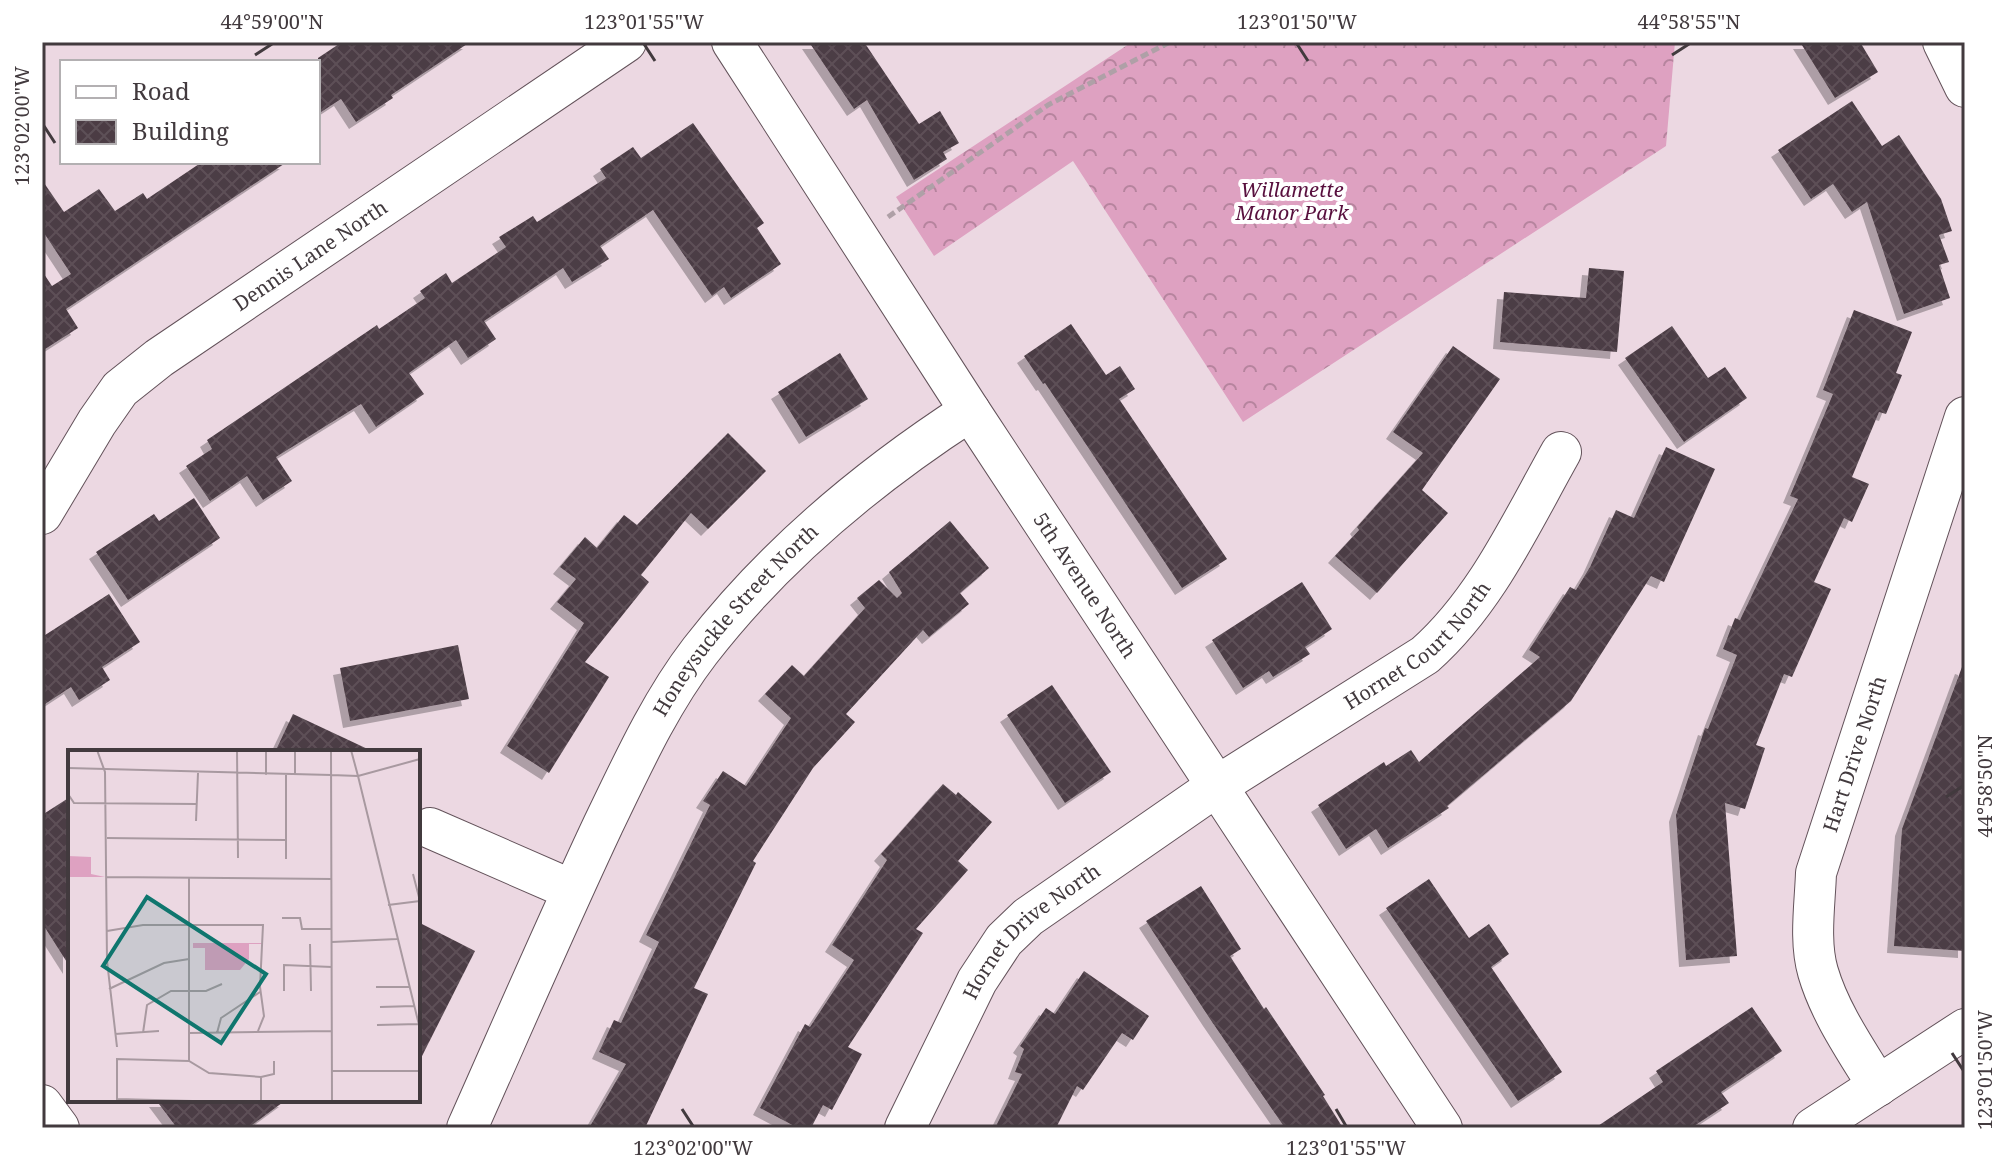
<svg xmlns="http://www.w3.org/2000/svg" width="2007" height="1170" viewBox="0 0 2007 1170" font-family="'Noto Serif',serif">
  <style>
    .forest { fill: url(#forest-crowns) }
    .building { fill: url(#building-cross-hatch); filter: url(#shadow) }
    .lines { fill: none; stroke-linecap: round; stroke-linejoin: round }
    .minor-casing { stroke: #63525a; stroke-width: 42 }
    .path { stroke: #afa0a7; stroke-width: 5; stroke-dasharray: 8 4; stroke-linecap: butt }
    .minor { stroke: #fff; stroke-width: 40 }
    .ticks { fill: none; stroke: #423a3e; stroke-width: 3 }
    .labels { text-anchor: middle; stroke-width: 8; stroke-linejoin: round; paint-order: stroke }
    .park-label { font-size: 20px; font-style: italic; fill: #58103e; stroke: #fff }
    .street-label { font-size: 20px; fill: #423a3e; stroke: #fff }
    .inset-road { fill: none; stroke: #a899a0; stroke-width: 2 }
    .view { fill: #0f766e; fill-opacity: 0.15; stroke: #0f766e; stroke-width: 4 }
    .inset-edge { fill: none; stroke: #423a3e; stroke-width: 4 }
    .neatline { fill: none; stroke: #423a3e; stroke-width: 3 }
    .ticks-label { font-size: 20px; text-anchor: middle; fill: #423a3e }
  </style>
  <defs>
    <pattern id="forest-crowns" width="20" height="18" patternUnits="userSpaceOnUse" patternTransform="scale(2)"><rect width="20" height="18" fill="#dea1c1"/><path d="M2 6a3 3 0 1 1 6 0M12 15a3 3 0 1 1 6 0" fill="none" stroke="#b6849e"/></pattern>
    <pattern id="building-cross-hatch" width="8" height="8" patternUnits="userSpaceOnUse" patternTransform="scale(2)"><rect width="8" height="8" fill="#4b3c44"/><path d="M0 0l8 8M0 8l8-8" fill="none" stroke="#5d5057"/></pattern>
    <filter id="shadow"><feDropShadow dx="-7" dy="7" stdDeviation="0" flood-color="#0004"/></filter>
  </defs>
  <rect width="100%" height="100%" fill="#ecd8e2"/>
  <polygon class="forest" points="1132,42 1675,42 1666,146 1243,422 1073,161 934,256 896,197"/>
  <g class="building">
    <polygon points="342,42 470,42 391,95 393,98 356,122 341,99 318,114 318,58"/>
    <polygon points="809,42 864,42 919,124 940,111 959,143 943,152 947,159 914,180 867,100 854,109"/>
    <polygon points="1800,42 1860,42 1878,72 1835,98"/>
    <polygon points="1852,101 1882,146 1899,135 1941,199 1952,231 1939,235 1949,262 1939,265 1950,298 1904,314 1867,202 1852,212 1833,184 1811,199 1778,150"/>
    <polygon points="693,123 764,223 757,228 781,264 731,298 724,287 712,296 653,210 600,246 609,259 572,282 563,268 484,321 496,339 468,358 456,340 409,373 424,394 376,427 361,404 276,457 292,481 263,500 247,476 210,501 186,466 212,449 207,440 377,325 379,329 425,298 420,291 446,273 452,283 506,247 499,237 533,216 537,222 606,178 600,169 633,147 641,158"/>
    <polygon points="202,162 287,162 66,309 78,328 42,351 42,271 52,286 71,274 42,230 42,180 64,212 99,189 115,211 143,193 147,199"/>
    <polygon points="1589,268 1624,271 1617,352 1500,342 1504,292 1586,298"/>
    <polygon points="1854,310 1912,332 1896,373 1902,375 1886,414 1879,412 1852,477 1869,484 1852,522 1844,518 1814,582 1831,589 1792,677 1784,674 1756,745 1765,748 1745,809 1725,803 1737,956 1686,960 1676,815 1705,728 1708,729 1737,655 1723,649 1735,618 1740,620 1798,499 1790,496 1833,394 1823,390"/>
    <polygon points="1071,324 1106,375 1120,366 1135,389 1119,399 1227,559 1182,588 1045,383 1043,384 1024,356"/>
    <polygon points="1672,326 1708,378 1725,367 1747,398 1684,442 1625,358"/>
    <polygon points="1453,346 1500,379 1422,490 1448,513 1377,593 1335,556 1359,530 1357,527 1423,453 1393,432"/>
    <polygon points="840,353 868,399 806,437 778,392"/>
    <polygon points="728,433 766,471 708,529 691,513 641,575 649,582 585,662 609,677 549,773 507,746 584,623 557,602 576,579 560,567 585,537 597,548 624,515 637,525"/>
    <polygon points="1666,447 1715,469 1664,582 1651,576 1571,701 1447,806 1449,808 1388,848 1376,829 1346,849 1318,805 1384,762 1386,766 1411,750 1419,762 1540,657 1529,650 1570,587 1576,590 1590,567 1616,510 1634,518"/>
    <polygon points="194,498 220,538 128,600 96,552 154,514 159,521"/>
    <polygon points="950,521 989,568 960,593 969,604 929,637 923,630 846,714 855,722 813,768 753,861 756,863 694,988 708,994 645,1128 589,1128 626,1064 599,1052 614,1020 621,1023 659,942 646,935 710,805 703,801 723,771 746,786 791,718 765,694 792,665 804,676 865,608 857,598 879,580 897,598 902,593 889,572"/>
    <polygon points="1302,582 1332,629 1305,647 1310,654 1273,677 1269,671 1243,688 1212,640"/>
    <polygon points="109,594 140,642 102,667 110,680 79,700 71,687 42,706 42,637"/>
    <polygon points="458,645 469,699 350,721 340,668"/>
    <polygon points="1962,667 1965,668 1965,951 1894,946 1902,829"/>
    <polygon points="1052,685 1111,772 1065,803 1007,715"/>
    <polygon points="293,714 374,752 275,752"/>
    <polygon points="943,784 956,795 958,792 992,822 958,861 968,870 916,929 923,933 848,1047 862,1054 832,1110 823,1105 811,1128 798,1128 760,1108 805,1024 810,1027 854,960 832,945 887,860 881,854"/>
    <polygon points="70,797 70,967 42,923 42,815"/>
    <polygon points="1429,879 1469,938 1489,924 1509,954 1491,967 1562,1072 1518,1101 1386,908"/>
    <polygon points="1201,886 1241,949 1230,956 1264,1009 1266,1007 1325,1095 1323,1096 1343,1128 1285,1128 1210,1019 1146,921"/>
    <polygon points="418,922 475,951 418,1064"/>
    <polygon points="1084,971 1149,1016 1133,1040 1122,1033 1083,1090 1077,1086 1056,1128 995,1128 1022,1074 1015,1072 1024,1049 1020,1046 1046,1008 1055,1014"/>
    <polygon points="1752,1007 1782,1051 1721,1092 1729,1103 1691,1128 1595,1128 1663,1082 1656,1071"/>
    <polygon points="156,1100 286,1100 248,1128 177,1128"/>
  </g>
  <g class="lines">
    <g class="minor-casing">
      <g id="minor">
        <path id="s1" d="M732 42 970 411 1442 1128"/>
        <polyline points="1943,42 1965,87"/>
        <path id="s2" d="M42 514 97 422 120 389 159 358 626 42"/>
        <polyline points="430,828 572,890"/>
        <path id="s3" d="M1878 1086C1856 1050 1830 1013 1818 972 1809 941 1815 904 1816 873L1965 417"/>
        <polyline points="42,1105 59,1128"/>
        <path id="s4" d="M467 1128C512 1027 556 925 603 825 632 765 660 703 700 651 775 554 868 477 970 411"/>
        <path id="s5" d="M905 1128 977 981 1004 940 1028 917 1217 786 1425 655C1486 601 1521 523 1561 452"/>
        <polyline points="1813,1128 1965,1029"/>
      </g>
    </g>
    <polyline class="path" points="888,217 1048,105 1170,42"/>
    <use href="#minor" class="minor"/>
  </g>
  <path class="ticks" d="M644 44 655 61M1297 44 1308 61M255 55 272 44M1672 55 1689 44M44 126 55 143M1946 797 1963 786M1952 1053 1963 1070M682 1109 693 1126M1336 1109 1346 1126"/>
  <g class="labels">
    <g class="park-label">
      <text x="1292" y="197">Willamette<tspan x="1292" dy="23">Manor Park</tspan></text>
    </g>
    <g class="street-label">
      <text dy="7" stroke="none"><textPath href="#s2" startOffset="380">Dennis Lane North</textPath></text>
      <text dy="7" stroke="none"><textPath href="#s1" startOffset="648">5th Avenue North</textPath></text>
      <text dy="7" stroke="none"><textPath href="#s4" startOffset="578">Honeysuckle Street North</textPath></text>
      <text dy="7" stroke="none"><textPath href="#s5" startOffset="722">Hornet Court North</textPath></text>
      <text dy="7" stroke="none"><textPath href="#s3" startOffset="354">Hart Drive North</textPath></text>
      <text dy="7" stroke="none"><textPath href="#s5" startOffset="238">Hornet Drive North</textPath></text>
    </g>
  </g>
  <g transform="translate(68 750)">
    <rect width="352" height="352" fill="#ecd8e2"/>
    <path d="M0 106 23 107V124L37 127H0ZM125 193H194V194H181V209L172 220H137V198H125Z" fill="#dea1c1"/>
    <path class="inset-road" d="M29 0 37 22 39 211 49 297M169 0 170 108M198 0V25M263 0 264 352M283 0 290 26 352 9M0 18 263 25M218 25V109M227 25V0M263 25 290 26M290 26 352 279M0 44 6 53 128 54M128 71 130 23M39 88 218 90M345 124 352 151M39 127 264 129M121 127V311M320 155 352 151M214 168H232L234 179H264M39 181 75 175H195L192 237 196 266 190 281M264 192 329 189M242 194 243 241M308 237H341M41 239 96 213 121 209M216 241V215L264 217M312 257 346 256M309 275 351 274M75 283 79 255 103 241H138L154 234M121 283 264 281M149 283 153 268 192 242M47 284 91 281M264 321H352M193 327 206 324V311M193 327V352M49 349 162 352M49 352V309L121 311 141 323 193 327"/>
    <path class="view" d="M79 147 198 224 153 293 35 216Z"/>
    <rect width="352" height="352" class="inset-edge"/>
  </g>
  <rect width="2007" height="1170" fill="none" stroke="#ffffff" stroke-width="88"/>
  <rect x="60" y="60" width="260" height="104" fill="#ffffff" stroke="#b3b0b2" stroke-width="2"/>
  <rect x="76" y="86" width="40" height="12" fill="#ffffff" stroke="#b3b0b2" stroke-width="2"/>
  <text x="132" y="100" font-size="24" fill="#423a3e">Road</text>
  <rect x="76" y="120" width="40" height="24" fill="url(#building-cross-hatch)" stroke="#b3b0b2" stroke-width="2"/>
  <text x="132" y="140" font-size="24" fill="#423a3e">Building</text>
  <rect x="44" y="44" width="1919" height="1082" class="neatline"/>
  <g class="ticks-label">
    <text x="272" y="29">44°59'00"N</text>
    <text x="644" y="29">123°01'55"W</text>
    <text x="1297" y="29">123°01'50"W</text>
    <text x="1689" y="29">44°58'55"N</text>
    <text transform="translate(22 126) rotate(-90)" y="7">123°02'00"W</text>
    <text transform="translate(1985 786) rotate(-90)" y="7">44°58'50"N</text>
    <text transform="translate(1985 1070) rotate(-90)" y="7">123°01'50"W</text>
    <text x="693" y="1155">123°02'00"W</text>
    <text x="1346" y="1155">123°01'55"W</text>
  </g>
</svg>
